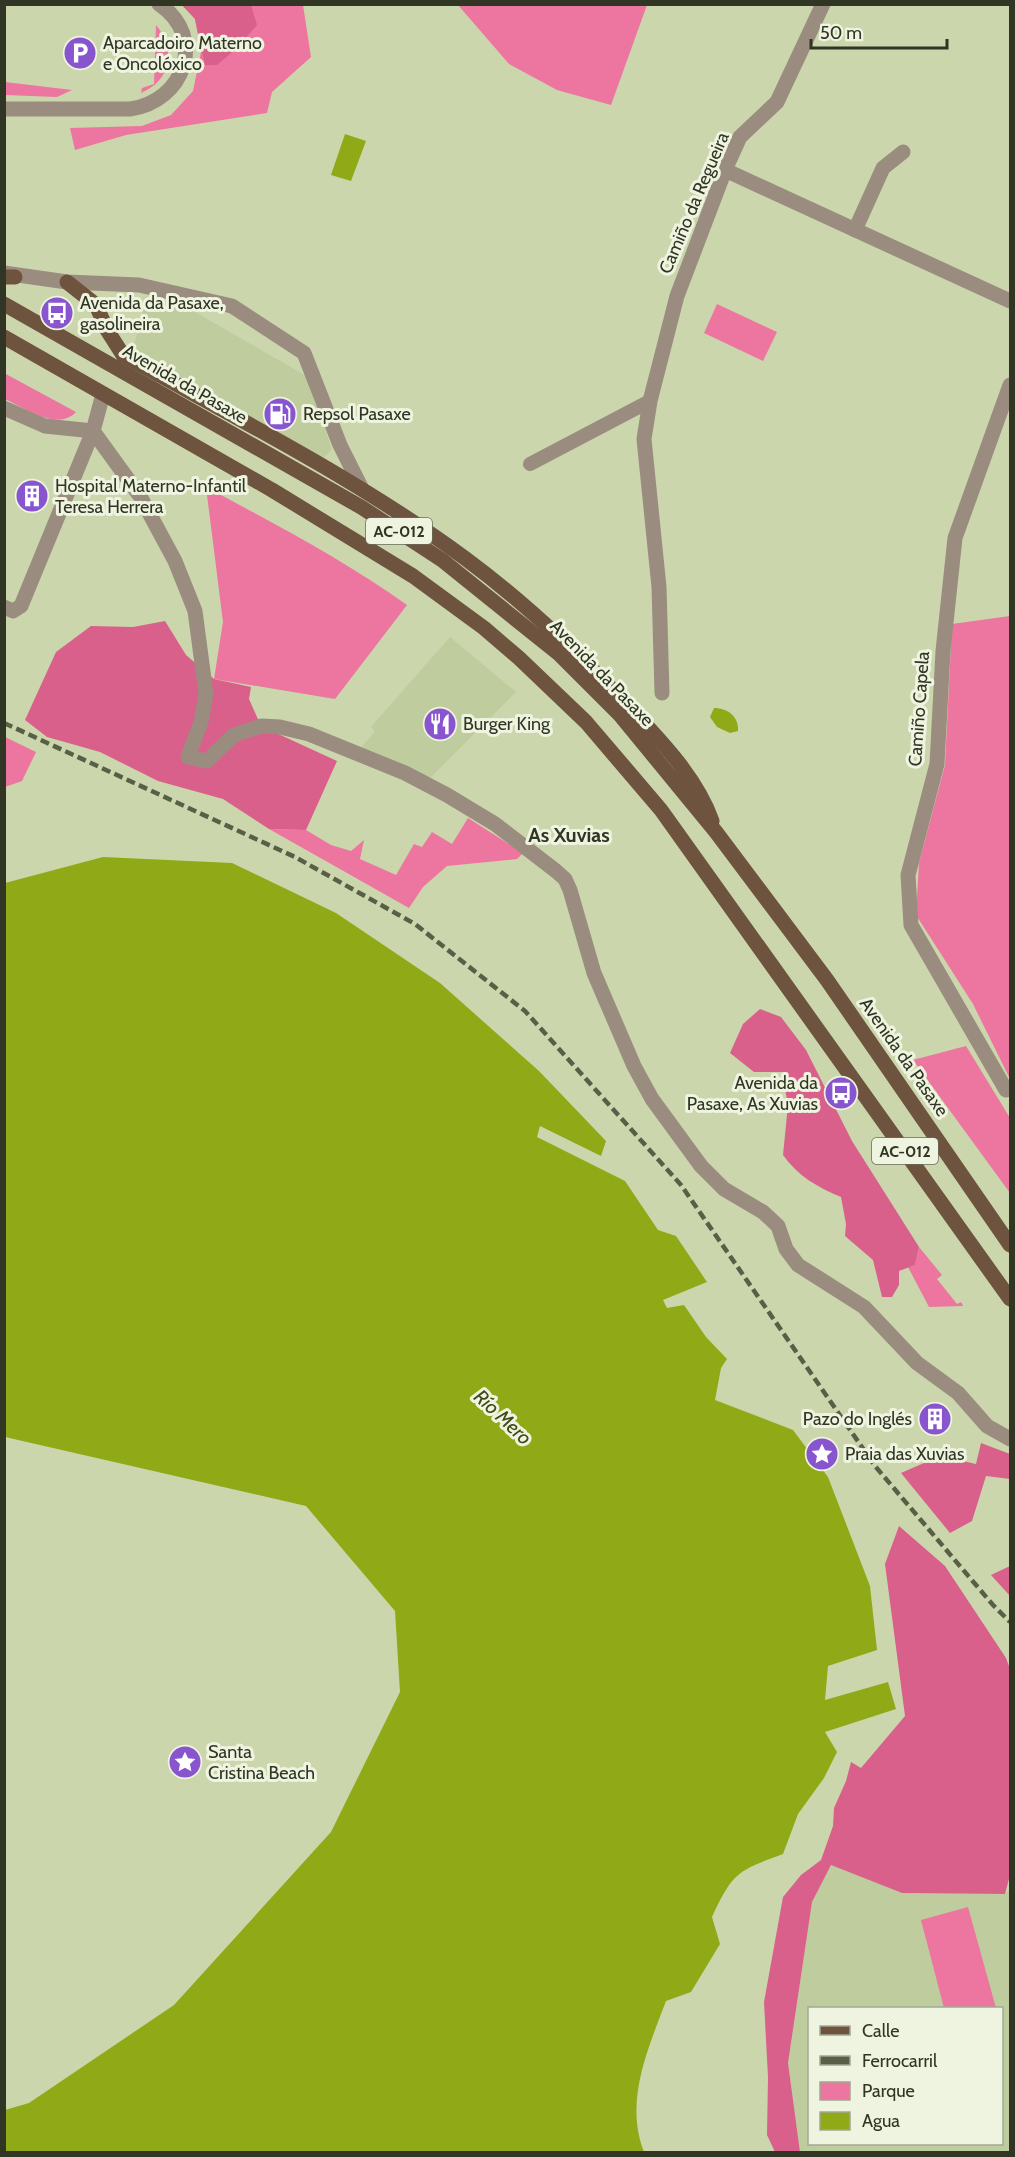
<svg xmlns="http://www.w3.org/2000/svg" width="1015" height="2157" viewBox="0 0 1015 2157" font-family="Cabin,sans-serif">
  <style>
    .built { fill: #bfcc9d; fill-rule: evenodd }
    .green { fill: #ec769f }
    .forest { fill: #d9608b }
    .water { fill: #90a917 }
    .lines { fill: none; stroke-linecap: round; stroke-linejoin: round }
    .pedestrian { stroke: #9b8c80; stroke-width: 14 }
    .minor { stroke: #9b8c80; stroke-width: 15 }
    .primary { stroke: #6e533e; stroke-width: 15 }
    .rail { stroke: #585f47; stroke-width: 4.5; stroke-dasharray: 9 4.5; stroke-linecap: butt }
    .labels { text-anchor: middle; stroke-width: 6; stroke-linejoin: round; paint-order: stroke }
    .shield { fill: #eef4df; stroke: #696e5c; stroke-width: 1.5 }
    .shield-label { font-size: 16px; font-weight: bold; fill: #303524 }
    .poi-label { font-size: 18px; fill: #303524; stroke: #eef4df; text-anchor: start }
    .street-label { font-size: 18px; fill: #303524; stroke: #eef4df }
    .neighbourhood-label { font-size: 20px; font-weight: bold; fill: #303524; stroke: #eef4df }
    .water-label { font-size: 20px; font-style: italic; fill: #3f4915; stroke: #eef4df }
  </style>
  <rect width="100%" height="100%" fill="#cbd6ad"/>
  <g class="built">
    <polygon points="176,301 308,377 332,450 322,459 132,353 145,303"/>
    <polygon points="450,637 516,692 428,780 358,751 375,731 371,727 377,720"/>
    <path d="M831 1865 902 1893 1005 1894 1010 1889V2152H800L788 2063 812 1902ZM810 2008H1002V2144H810Z"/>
  </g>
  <g class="green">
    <polygon points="182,5 303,5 311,57 272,92 267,113 126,135 75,150 70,128 142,126 171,115 193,91 201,52 195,19"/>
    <polygon points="458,5 647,5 611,105 557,90 509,64"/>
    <path d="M156 25C176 49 172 80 141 93L142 88 154 84Z"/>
    <polygon points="5,82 72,90 57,97 5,95"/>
    <polygon points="717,304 777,332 763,361 704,333"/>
    <path d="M4 373 76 412C58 432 23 407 5 399Z"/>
    <path d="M206 487C275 524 344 560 407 605L335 699 214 679 223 622Z"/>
    <polygon points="1010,616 1010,1079 973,1004 916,915 919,863 945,765 952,624"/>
    <polygon points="5,737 36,752 22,781 5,787"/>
    <polygon points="468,818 523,853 517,859 447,866 423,887 409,908 269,829 306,830 331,845 351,851 364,840 360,859 396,875 414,844 422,847 432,832 452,844"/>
    <polygon points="966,1046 1010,1118 1010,1193 913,1060"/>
    <polygon points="919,1247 942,1275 937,1279 957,1304 961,1302 963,1306 929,1307 908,1267 915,1265"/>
    <polygon points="968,1907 996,2008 944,2008 921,1920"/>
  </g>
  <g class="forest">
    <polygon points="182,5 251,5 257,25 236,49 217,65 205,65 195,19"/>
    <polygon points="165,621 186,655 214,679 251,687 249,699 261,726 337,761 306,830 269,829 223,799 158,781 100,752 47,737 25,720 56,652 91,626 133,627"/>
    <path d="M760 1009 781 1017 806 1050 852 1141 919 1247 915 1265 899 1271V1285L892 1297H882L873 1260 845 1236 846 1224 841 1197C817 1187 798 1176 783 1155L788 1105 782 1072H754L730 1053 743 1024Z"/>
    <polygon points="981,1443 1010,1454 1010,1479 986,1476 972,1521 950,1533 901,1473 940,1456 976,1464"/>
    <polygon points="899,1526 945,1566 1006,1658 1010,1669 1010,1875 1005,1894 902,1893 831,1865 812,1902 788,2063 800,2152 775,2152 767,2135 768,2077 764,2002 783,1897 801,1875 821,1860 833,1826 834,1808 846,1781 851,1762 861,1768 905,1716 885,1564"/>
    <polygon points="1010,1566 1010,1596 991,1575"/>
  </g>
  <g class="water">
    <polygon points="345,134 366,141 351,181 331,175"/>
    <path d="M714 708C728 708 739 717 738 731L730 733 717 727 710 717Z"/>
    <path d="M103 857 232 863 336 913 440 983 539 1071 606 1141 601 1156 540 1126 537 1137 625 1181 658 1230 676 1236 707 1282 663 1300 667 1308 684 1305 706 1337 727 1359 721 1368 715 1400 793 1430 828 1477 870 1586 877 1650 828 1666 825 1700 888 1682 896 1709 825 1732 837 1752 824 1778 798 1814 783 1854C737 1871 733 1872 712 1917L720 1944 691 1992 666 2001C648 2049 624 2101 644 2152H5V2110L29 2103 174 2005 331 1832 400 1692 395 1611 306 1506 5 1437V883Z"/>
  </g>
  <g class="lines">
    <polyline class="pedestrian" points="530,464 650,401"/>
    <g class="minor">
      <path d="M4 109H130C184 102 208 37 159 4"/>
      <polyline points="725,170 1010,301"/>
      <polyline points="855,230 883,168 903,152"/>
      <polyline points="4,273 67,282 139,285 232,306 304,353 340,445 362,489"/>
      <polyline points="4,408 45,426 93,431 140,496 175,561 195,611 206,694 201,722 188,757 207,761 234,735 261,726 280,727 309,734 405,773 447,795 495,824 556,871 565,879 570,890 594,973 634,1066 652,1099 701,1166 724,1189 763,1212 778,1226 786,1249 798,1265 864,1307 917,1363 958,1393 987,1426 1010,1439"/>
      <polyline points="4,607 13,611 21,606 93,431 103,394"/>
      <polyline points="662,693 659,587 644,439 650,401 677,296 725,170 740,137 777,102 823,4"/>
      <polyline points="1006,1090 911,925 908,875 937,764 943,651 955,538 1010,385"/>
    </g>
    <g class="primary">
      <polyline points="4,277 15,277"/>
      <path d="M67 282 96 305 107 330 123 355C238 419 359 480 466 559 524 602 577 652 627 705 659 739 696 776 712 821"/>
      <polyline points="4,304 361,507 442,560 559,654 620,715 716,832 827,980 1010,1245"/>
      <polyline points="4,337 272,490 413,576 484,628 519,658 586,722 661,810 1010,1299"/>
    </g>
    <polyline class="rail" points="4,723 295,857 415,924 525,1011 681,1185 875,1466 993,1605 1010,1622"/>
  </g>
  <defs>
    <g id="parking-disc" transform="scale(1.725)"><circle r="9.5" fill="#8855ce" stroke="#eef4df"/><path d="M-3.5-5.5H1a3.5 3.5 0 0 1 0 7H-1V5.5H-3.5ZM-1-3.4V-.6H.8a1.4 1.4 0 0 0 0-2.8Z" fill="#fff"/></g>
    <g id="bus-disc" transform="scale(1.725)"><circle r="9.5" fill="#8855ce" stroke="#eef4df"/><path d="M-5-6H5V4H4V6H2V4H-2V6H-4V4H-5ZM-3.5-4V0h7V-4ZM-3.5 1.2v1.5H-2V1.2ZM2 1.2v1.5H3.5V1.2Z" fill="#fff"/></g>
    <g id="fuel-disc" transform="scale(1.725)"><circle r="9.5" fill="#8855ce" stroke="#eef4df"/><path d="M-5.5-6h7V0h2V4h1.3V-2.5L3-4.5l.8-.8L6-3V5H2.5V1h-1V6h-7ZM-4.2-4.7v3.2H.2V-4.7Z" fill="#fff"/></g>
    <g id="building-disc" transform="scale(1.725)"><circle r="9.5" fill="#8855ce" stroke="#eef4df"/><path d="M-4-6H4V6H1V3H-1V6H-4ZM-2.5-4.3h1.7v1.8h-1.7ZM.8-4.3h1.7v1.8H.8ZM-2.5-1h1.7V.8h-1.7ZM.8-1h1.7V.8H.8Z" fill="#fff"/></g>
    <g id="restaurant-disc" transform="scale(1.725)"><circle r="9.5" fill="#8855ce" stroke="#eef4df"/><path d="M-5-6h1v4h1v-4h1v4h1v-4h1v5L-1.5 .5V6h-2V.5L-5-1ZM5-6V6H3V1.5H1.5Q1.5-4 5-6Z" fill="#fff"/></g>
    <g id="sight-disc" transform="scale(1.725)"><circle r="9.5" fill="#8855ce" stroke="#eef4df"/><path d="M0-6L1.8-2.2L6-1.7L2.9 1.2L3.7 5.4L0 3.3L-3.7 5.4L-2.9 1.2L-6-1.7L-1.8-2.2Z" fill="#fff"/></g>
  </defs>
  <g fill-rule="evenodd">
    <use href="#parking-disc" x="80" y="53"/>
    <use href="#bus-disc" x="57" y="313"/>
    <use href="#fuel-disc" x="280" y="414"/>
    <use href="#building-disc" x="32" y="496"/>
    <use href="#restaurant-disc" x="440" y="724"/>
    <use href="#bus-disc" x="841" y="1093"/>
    <use href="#building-disc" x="935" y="1419"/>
    <use href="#sight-disc" x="822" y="1454"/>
    <use href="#sight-disc" x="185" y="1762"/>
  </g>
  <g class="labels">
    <g class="shield">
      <rect x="366" y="518" width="66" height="26" rx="4.5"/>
      <rect x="872" y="1138" width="66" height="26" rx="4.5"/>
    </g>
    <g class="shield-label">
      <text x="399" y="537">AC-012</text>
      <text x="905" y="1157">AC-012</text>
    </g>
    <g class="poi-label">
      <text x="103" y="49">Aparcadoiro Materno<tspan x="103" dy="21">e Oncolóxico</tspan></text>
      <text x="80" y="309">Avenida da Pasaxe,<tspan x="80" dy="21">gasolineira</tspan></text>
      <text x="303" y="420">Repsol Pasaxe</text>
      <text x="55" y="492">Hospital Materno-Infantil<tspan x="55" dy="21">Teresa Herrera</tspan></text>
      <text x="463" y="730">Burger King</text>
      <text x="818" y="1089" text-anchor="end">Avenida da<tspan x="818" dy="21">Pasaxe, As Xuvias</tspan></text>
      <text x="912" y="1425" text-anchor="end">Pazo do Inglés</text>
      <text x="845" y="1460">Praia das Xuvias</text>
      <text x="208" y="1758">Santa<tspan x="208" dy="21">Cristina Beach</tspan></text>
    </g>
    <g class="street-label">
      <text transform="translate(694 203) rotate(-67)" y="6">Camiño da Regueira</text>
      <text transform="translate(185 384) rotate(30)" y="6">Avenida da Pasaxe</text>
      <text transform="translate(602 673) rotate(46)" y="6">Avenida da Pasaxe</text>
      <text transform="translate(919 709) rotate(-86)" y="6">Camiño Capela</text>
      <text transform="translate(904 1057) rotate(55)" y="6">Avenida da Pasaxe</text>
    </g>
    <g class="neighbourhood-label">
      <text x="569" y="842">As Xuvias</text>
    </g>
    <g class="water-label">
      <text transform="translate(503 1417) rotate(43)" y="7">Río Mero</text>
    </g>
  </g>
  <rect width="1015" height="2157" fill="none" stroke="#303524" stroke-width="12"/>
  <rect x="808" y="2007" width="195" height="138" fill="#eef4df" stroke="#a2a894" stroke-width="1.5"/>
  <rect x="820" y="2026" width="30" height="9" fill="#6e533e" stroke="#a2a894" stroke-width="1.5"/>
  <text x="862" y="2037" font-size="18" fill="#303524">Calle</text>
  <rect x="820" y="2056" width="30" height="9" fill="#585f47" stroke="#a2a894" stroke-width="1.5"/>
  <text x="862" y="2067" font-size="18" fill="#303524">Ferrocarril</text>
  <rect x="820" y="2082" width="30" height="18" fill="#ec769f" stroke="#a2a894" stroke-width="1.5"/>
  <text x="862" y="2097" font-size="18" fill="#303524">Parque</text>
  <rect x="820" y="2112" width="30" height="18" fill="#90a917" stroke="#a2a894" stroke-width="1.5"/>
  <text x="862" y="2127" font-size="18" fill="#303524">Agua</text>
  <path d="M811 39v9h136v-9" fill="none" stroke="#303524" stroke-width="3"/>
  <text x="820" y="39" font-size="18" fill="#303524" stroke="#eef4df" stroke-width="4.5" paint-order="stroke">50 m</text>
</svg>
